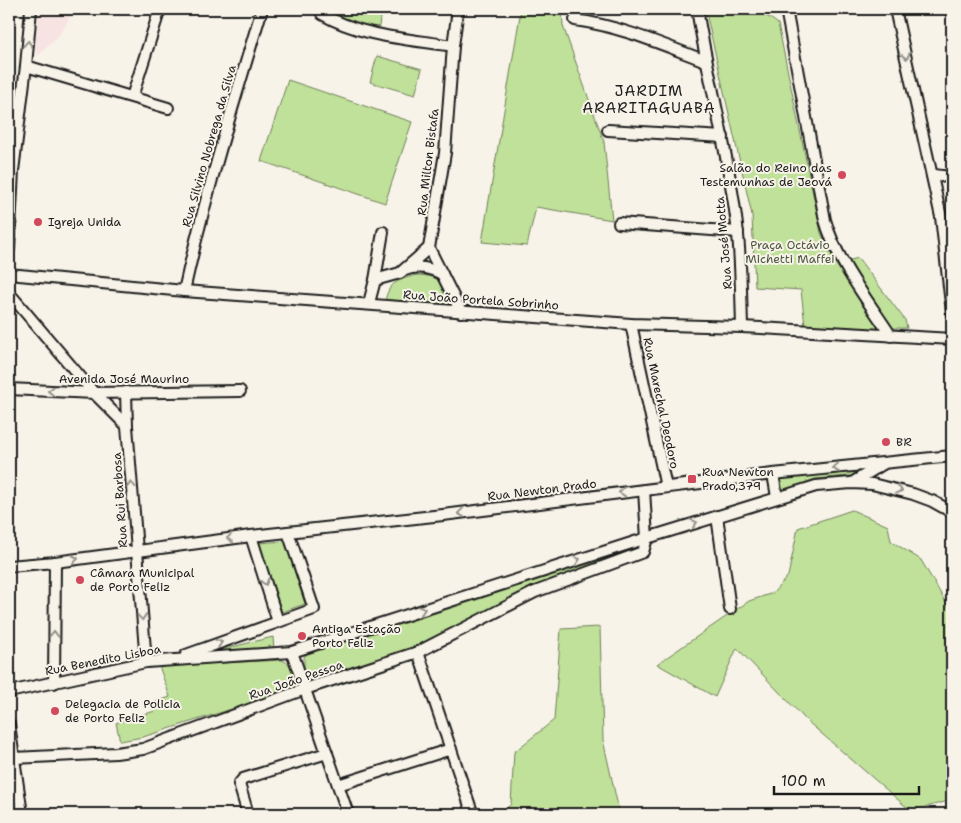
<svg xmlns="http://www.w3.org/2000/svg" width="961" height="823" viewBox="0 0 961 823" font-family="'Shantell Sans',sans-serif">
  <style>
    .built { fill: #f7e3e2 }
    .green { fill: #c0e199; stroke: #6e7e5a }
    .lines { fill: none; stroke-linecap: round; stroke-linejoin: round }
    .minor-casing { stroke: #1c1c1c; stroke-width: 14 }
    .minor { stroke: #f7f3e8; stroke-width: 10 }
    .oneway { stroke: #94928c }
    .poi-dot { fill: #d1495b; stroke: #f7f3e8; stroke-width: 2 }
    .labels { text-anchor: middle; stroke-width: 4; stroke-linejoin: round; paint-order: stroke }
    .street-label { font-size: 12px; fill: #1c1c1c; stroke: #f7f3e8 }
    .poi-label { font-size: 12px; fill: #1c1c1c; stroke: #f7f3e8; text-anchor: start }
    .park-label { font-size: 12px; fill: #4d5742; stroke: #f7f3e8 }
    .quarter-label { font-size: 15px; letter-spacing: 1px; fill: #1c1c1c; stroke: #f7f3e8 }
  </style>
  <rect width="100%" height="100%" fill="#f7f3e8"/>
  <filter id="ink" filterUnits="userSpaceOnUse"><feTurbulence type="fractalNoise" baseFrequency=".02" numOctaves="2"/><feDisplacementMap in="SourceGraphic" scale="10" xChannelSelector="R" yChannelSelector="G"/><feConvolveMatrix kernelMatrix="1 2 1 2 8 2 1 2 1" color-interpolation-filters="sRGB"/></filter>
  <g filter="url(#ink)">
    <polygon class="built" points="39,9 75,9 59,35 38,56 35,49"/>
    <g class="green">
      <path d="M333 9H381L379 27C364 25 339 25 333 9Z"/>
      <polygon points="521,9 562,9 563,26 604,142 612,220 536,207 527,246 482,242"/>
      <path d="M707 9C731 9 759 7 778 24L821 233 837 266 877 320 881 326 879 331 805 326 801 290 755 287 752 215 707 17Z"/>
      <polygon points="377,56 422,69 415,95 370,82"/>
      <polygon points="288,80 412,122 385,203 261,161"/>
      <polygon points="858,258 905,320 907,328 890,328 847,261"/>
      <path d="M416 275C442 276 440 281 453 302L451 308 385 302C388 282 399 280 416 275Z"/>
      <polygon points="867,470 859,475 815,479 797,487 782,492 780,479"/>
      <polygon points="852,510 888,526 891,541 921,560 952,613 952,800 911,811 807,721 737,648 715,697 657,664 749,601 773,593 788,576 798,528"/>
      <polygon points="285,541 305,604 282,612 259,543"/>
      <polygon points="638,545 638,548 636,551 533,588 416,647 320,678 311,676 304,669 304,657 311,650"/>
      <polygon points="600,627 603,740 619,811 618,814 501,814 511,804 514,752 554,720 561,629"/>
      <polygon points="273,637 274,651 211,652"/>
      <path d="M282 660C292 664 297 674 298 684L295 689 143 737 120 741 116 723 155 711 153 703 170 697 159 666Z"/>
    </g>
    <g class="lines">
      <g class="minor-casing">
        <g id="minor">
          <path d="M321 9 322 14C361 37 410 39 453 46"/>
          <polyline points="458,9 453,46 445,153 429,248 461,312"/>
          <path d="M697 9C709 81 728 152 737 225 741 259 741 294 742 327"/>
          <path d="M786 9 825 220C837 262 867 299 891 336"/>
          <polyline points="895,9 941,217 952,313"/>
          <path d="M575 20C620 26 663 45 706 61"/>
          <polyline points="26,66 168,108"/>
          <polyline points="132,97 160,9"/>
          <polyline points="608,130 723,137"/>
          <polyline points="933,175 952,177"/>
          <polyline points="619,223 738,232"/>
          <polyline points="9,249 13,171 26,66 31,9"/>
          <path d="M405 270C418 265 430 268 442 274"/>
          <polyline points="9,274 184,291 631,324 742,327 952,339"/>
          <polyline points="375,280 383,232"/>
          <path d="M184 291C205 196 234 102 262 9"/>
          <polyline points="9,293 94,393 127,426 146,662"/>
          <polyline points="369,303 375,280 400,273 429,248"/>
          <polyline points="631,324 666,487"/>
          <polyline points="9,389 94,393 240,391"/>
          <polyline points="126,392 127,426"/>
          <polyline points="773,474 777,497"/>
          <polyline points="855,481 883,464"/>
          <polyline points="717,516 730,609"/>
          <polyline points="251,536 278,622 314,609 288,532"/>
          <polyline points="9,566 55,562 251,536 443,515 773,474 952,456"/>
          <polyline points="292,652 348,814"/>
          <polyline points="418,652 471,809"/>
          <polyline points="186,655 278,622"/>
          <polyline points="54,683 55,562"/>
          <polyline points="9,692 146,662 292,652 647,538 816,486 851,483 872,484 913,494 932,501 952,512"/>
          <polyline points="9,724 22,814"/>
          <polyline points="14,758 116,753 143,749 305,689 418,652 535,592 643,552 647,538 644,490"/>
          <polyline points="338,785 451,749"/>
          <polyline points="248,814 239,784 243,779 327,753"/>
        </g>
      </g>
      <use href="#minor" class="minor"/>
    </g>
    <defs><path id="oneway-chevron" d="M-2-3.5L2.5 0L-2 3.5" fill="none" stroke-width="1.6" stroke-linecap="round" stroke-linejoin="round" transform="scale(1.25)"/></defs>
    <g class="oneway">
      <use href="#oneway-chevron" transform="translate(28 44) rotate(-86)"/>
      <use href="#oneway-chevron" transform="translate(906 56) rotate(77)"/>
      <use href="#oneway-chevron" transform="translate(51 391) rotate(-178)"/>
      <use href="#oneway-chevron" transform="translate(836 468) rotate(174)"/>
      <use href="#oneway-chevron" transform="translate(131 485) rotate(-94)"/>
      <use href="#oneway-chevron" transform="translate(899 490) rotate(16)"/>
      <use href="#oneway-chevron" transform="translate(622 492) rotate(173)"/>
      <use href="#oneway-chevron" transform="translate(461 513) rotate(173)"/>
      <use href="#oneway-chevron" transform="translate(694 523) rotate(-17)"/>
      <use href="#oneway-chevron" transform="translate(230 538) rotate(173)"/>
      <use href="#oneway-chevron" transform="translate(75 559) rotate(-7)"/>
      <use href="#oneway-chevron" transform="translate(577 560) rotate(-18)"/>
      <use href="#oneway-chevron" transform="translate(265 582) rotate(73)"/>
      <use href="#oneway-chevron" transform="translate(422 610) rotate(-18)"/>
      <use href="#oneway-chevron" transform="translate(142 617) rotate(85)"/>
      <use href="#oneway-chevron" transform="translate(54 634) rotate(-89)"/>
      <use href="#oneway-chevron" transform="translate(219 643) rotate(-19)"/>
    </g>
  </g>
  <g class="poi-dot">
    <circle cx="842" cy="175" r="5"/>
    <circle cx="38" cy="222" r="5"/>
    <circle cx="886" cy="442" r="5"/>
    <rect x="687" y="474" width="10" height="10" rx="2.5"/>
    <circle cx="80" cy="580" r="5"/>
    <circle cx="302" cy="636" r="5"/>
    <circle cx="55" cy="711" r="5"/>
  </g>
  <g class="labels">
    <g class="street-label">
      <text transform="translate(209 146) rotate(-74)" y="4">Rua Silvino Nobrega da Silva</text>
      <text transform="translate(428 162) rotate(-83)" y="4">Rua Milton Bistafa</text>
      <text transform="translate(724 243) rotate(-95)" y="4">Rua José Motta</text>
      <text transform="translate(481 300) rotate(4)" y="4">Rua João Portela Sobrinho</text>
      <text x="124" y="383">Avenida José Maurino</text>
      <text transform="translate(661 403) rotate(78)" y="4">Rua Marechal Deodoro</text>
      <text transform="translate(542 490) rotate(-7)" y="4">Rua Newton Prado</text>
      <text transform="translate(120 500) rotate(-94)" y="4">Rua Rui Barbosa</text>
      <text transform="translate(103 660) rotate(-11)" y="4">Rua Benedito Lisboa</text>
      <text transform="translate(296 680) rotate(-19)" y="4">Rua João Pessoa</text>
    </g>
    <g class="poi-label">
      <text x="832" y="172" text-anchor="end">Salão do Reino das<tspan x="832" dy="14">Testemunhas de Jeová</tspan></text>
      <text x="48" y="226">Igreja Unida</text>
      <text x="896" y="446">BR</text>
      <text x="702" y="476">Rua Newton<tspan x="702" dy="14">Prado,379</tspan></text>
      <text x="90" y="577">Câmara Municipal<tspan x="90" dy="14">de Porto Feliz</tspan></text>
      <text x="312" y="633">Antiga Estação<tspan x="312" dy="14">Porto Feliz</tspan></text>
      <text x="65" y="708">Delegacia de Policia<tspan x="65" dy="14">de Porto Feliz</tspan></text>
    </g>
    <g class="park-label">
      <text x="790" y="249">Praça Octávio<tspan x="790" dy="14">Michetti Maffei</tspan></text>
    </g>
    <g class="quarter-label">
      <text x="649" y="96">JARDIM<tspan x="649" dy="17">ARARITAGUABA</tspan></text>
    </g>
  </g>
  <rect width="961" height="823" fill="none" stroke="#f7f3e8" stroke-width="30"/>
  <rect x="15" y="15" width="931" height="793" fill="none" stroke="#1c1c1c" stroke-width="2" filter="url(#ink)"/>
  <path d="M774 786v8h145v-8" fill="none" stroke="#1c1c1c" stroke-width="2.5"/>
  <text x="781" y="786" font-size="15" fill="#1c1c1c" stroke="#f7f3e8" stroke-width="4" paint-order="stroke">100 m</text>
</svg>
